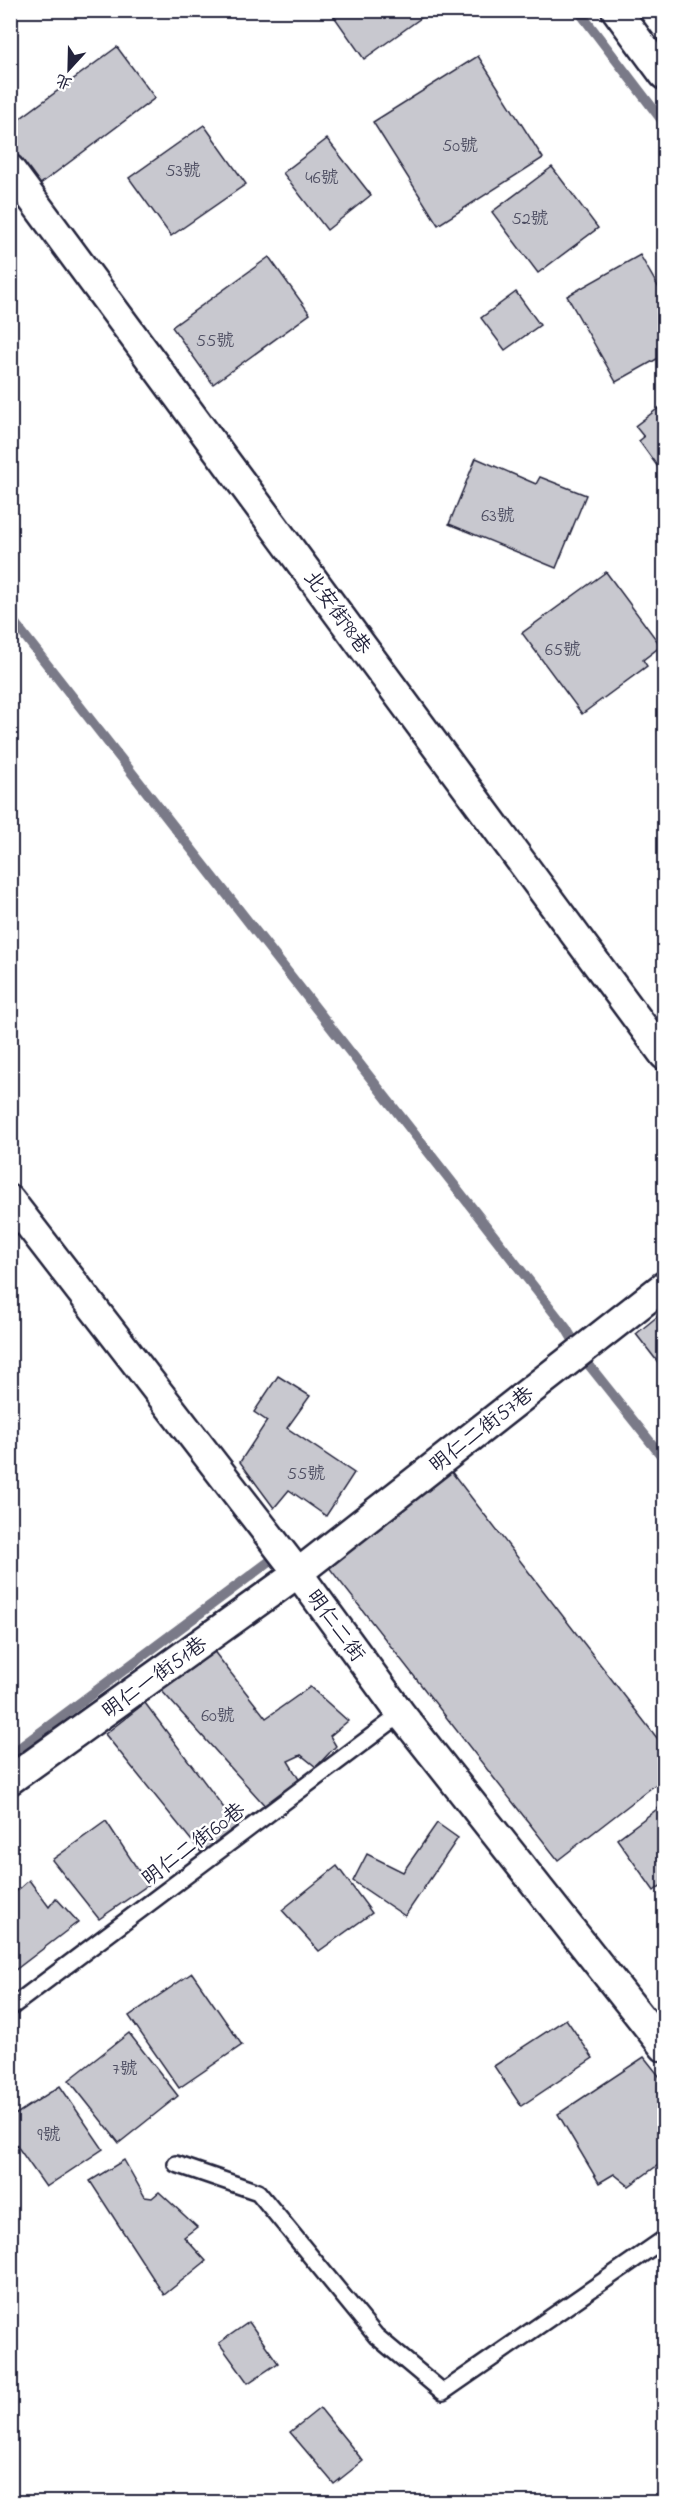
<svg xmlns="http://www.w3.org/2000/svg" width="675" height="2513" viewBox="0 0 675 2513" font-family="'Indie Flower','LXGW WenKai TC',sans-serif">
  <style>
    .lines { fill: none; stroke-linecap: round; stroke-linejoin: round }
    .stream { stroke: #7a7a88; stroke-width: 10 }
    .building { fill: #c8c8cf; stroke: #22223b; stroke-width: 1.5 }
    .service-casing { stroke: #22223b; stroke-width: 20 }
    .minor-casing { stroke: #22223b; stroke-width: 33 }
    .service { stroke: #fff; stroke-width: 15 }
    .minor { stroke: #fff; stroke-width: 28 }
    .labels { text-anchor: middle; stroke-width: 5; stroke-linejoin: round; paint-order: stroke }
    .number-label { font-size: 18px; fill: #4c4c60 }
    .street-label { font-size: 21px; fill: #22223b; stroke: #fff }
  </style>
  <rect width="100%" height="100%" fill="#fff"/>
  <filter id="ink" filterUnits="userSpaceOnUse"><feTurbulence type="fractalNoise" baseFrequency=".0167" numOctaves="2"/><feDisplacementMap in="SourceGraphic" scale="12" xChannelSelector="R" yChannelSelector="G"/><feConvolveMatrix kernelMatrix="1 2 1 2 8 2 1 2 1" color-interpolation-filters="sRGB"/></filter>
  <g filter="url(#ink)">
    <g class="lines">
      <g class="stream">
        <polyline points="578,10 664,123"/>
        <polyline points="10,617 566,1328 585,1360 664,1459"/>
        <polyline points="10,1755 282,1552"/>
      </g>
    </g>
    <g class="building">
      <polygon points="339,10 432,10 364,59 333,15"/>
      <polygon points="117,47 155,98 35,188 10,155 10,126"/>
      <polygon points="478,56 543,158 438,225 373,122"/>
      <polygon points="204,125 246,184 171,236 129,178"/>
      <polygon points="327,139 371,195 327,230 283,173"/>
      <polygon points="552,167 598,228 538,273 492,212"/>
      <polygon points="640,255 664,297 664,355 616,382 567,296"/>
      <polygon points="269,257 310,314 213,384 172,327"/>
      <polygon points="516,292 540,325 505,350 481,318"/>
      <polygon points="664,404 664,472 663,474 639,441 644,437 635,426"/>
      <polygon points="476,458 536,484 540,477 586,495 556,568 449,524"/>
      <polygon points="606,572 661,646 643,660 647,666 582,714 522,633"/>
      <polygon points="664,1311 664,1370 636,1334"/>
      <polygon points="278,1376 310,1396 287,1428 354,1473 326,1516 289,1490 274,1508 240,1462 267,1421 254,1412"/>
      <polygon points="447,1466 664,1747 664,1778 558,1860 324,1561"/>
      <polygon points="209,1645 266,1718 310,1687 348,1721 330,1736 336,1746 316,1767 301,1755 288,1761 300,1781 268,1809 161,1690"/>
      <polygon points="145,1703 239,1828 204,1856 105,1734"/>
      <polygon points="664,1804 664,1883 654,1891 617,1839"/>
      <polygon points="106,1821 148,1885 99,1919 52,1860"/>
      <polygon points="437,1823 458,1838 405,1916 353,1881 367,1854 403,1872"/>
      <polygon points="337,1866 372,1913 319,1951 282,1910"/>
      <polygon points="29,1880 49,1907 56,1898 78,1922 10,1974 10,1897"/>
      <polygon points="192,1973 242,2045 179,2088 129,2016"/>
      <polygon points="566,2019 593,2058 521,2106 494,2066"/>
      <polygon points="129,2033 178,2096 119,2143 69,2080"/>
      <polygon points="644,2057 664,2082 664,2151 658,2165 629,2186 614,2174 599,2183 558,2114"/>
      <polygon points="60,2086 103,2149 46,2187 10,2136 10,2118"/>
      <polygon points="124,2160 145,2197 152,2198 159,2192 197,2227 184,2237 206,2261 164,2295 90,2181"/>
      <polygon points="249,2322 278,2363 248,2383 219,2343"/>
      <polygon points="320,2408 363,2461 334,2484 290,2432"/>
    </g>
    <g class="lines">
      <g class="service-casing">
        <g id="service">
          <polyline points="10,2008 401,1714"/>
          <polyline points="176,2164 258,2192 376,2336 443,2392 664,2239"/>
        </g>
      </g>
      <g class="minor-casing">
        <g id="minor">
          <polyline points="616,10 664,75"/>
          <polyline points="10,169 664,1055"/>
          <polyline points="10,1200 298,1573 401,1714 664,2047"/>
          <polyline points="10,1780 298,1573 664,1286"/>
        </g>
      </g>
      <use href="#service" class="service"/>
      <use href="#minor" class="minor"/>
    </g>
  </g>
  <g class="labels">
    <g class="number-label">
      <text x="460" y="151">50號</text>
      <text x="183" y="176">53號</text>
      <text x="322" y="183">46號</text>
      <text x="530" y="224">52號</text>
      <text x="215" y="346">55號</text>
      <text x="498" y="521">63號</text>
      <text x="563" y="655">65號</text>
      <text x="306" y="1479">55號</text>
      <text x="218" y="1721">60號</text>
      <text x="125" y="2074">7號</text>
      <text x="49" y="2140">9號</text>
    </g>
    <g class="street-label">
      <text transform="translate(338 612) rotate(54)" y="7">北安街98巷</text>
      <text transform="translate(481 1429) rotate(-38)" y="7">明仁二街57巷</text>
      <text transform="translate(336 1625) rotate(54)" y="7">明仁二街</text>
      <text transform="translate(154 1677) rotate(-36)" y="7">明仁一街51巷</text>
      <text transform="translate(193 1844) rotate(-37)" y="7">明仁二街60巷</text>
    </g>
  </g>
  <rect width="675" height="2513" fill="none" stroke="#fff" stroke-width="36"/>
  <rect x="18" y="18" width="639" height="2477" fill="none" stroke="#22223b" stroke-width="2" filter="url(#ink)"/>
  <g transform="translate(69 69) rotate(202)" stroke="#ffffff" stroke-width="4.5" paint-order="stroke">
  <path d="M0-4.5L10 22L0 15L-10 22Z" fill="#22223b"/>
  <text y="-9" font-size="16" font-weight="bold" text-anchor="middle" fill="#22223b">北</text>
  </g>
</svg>
